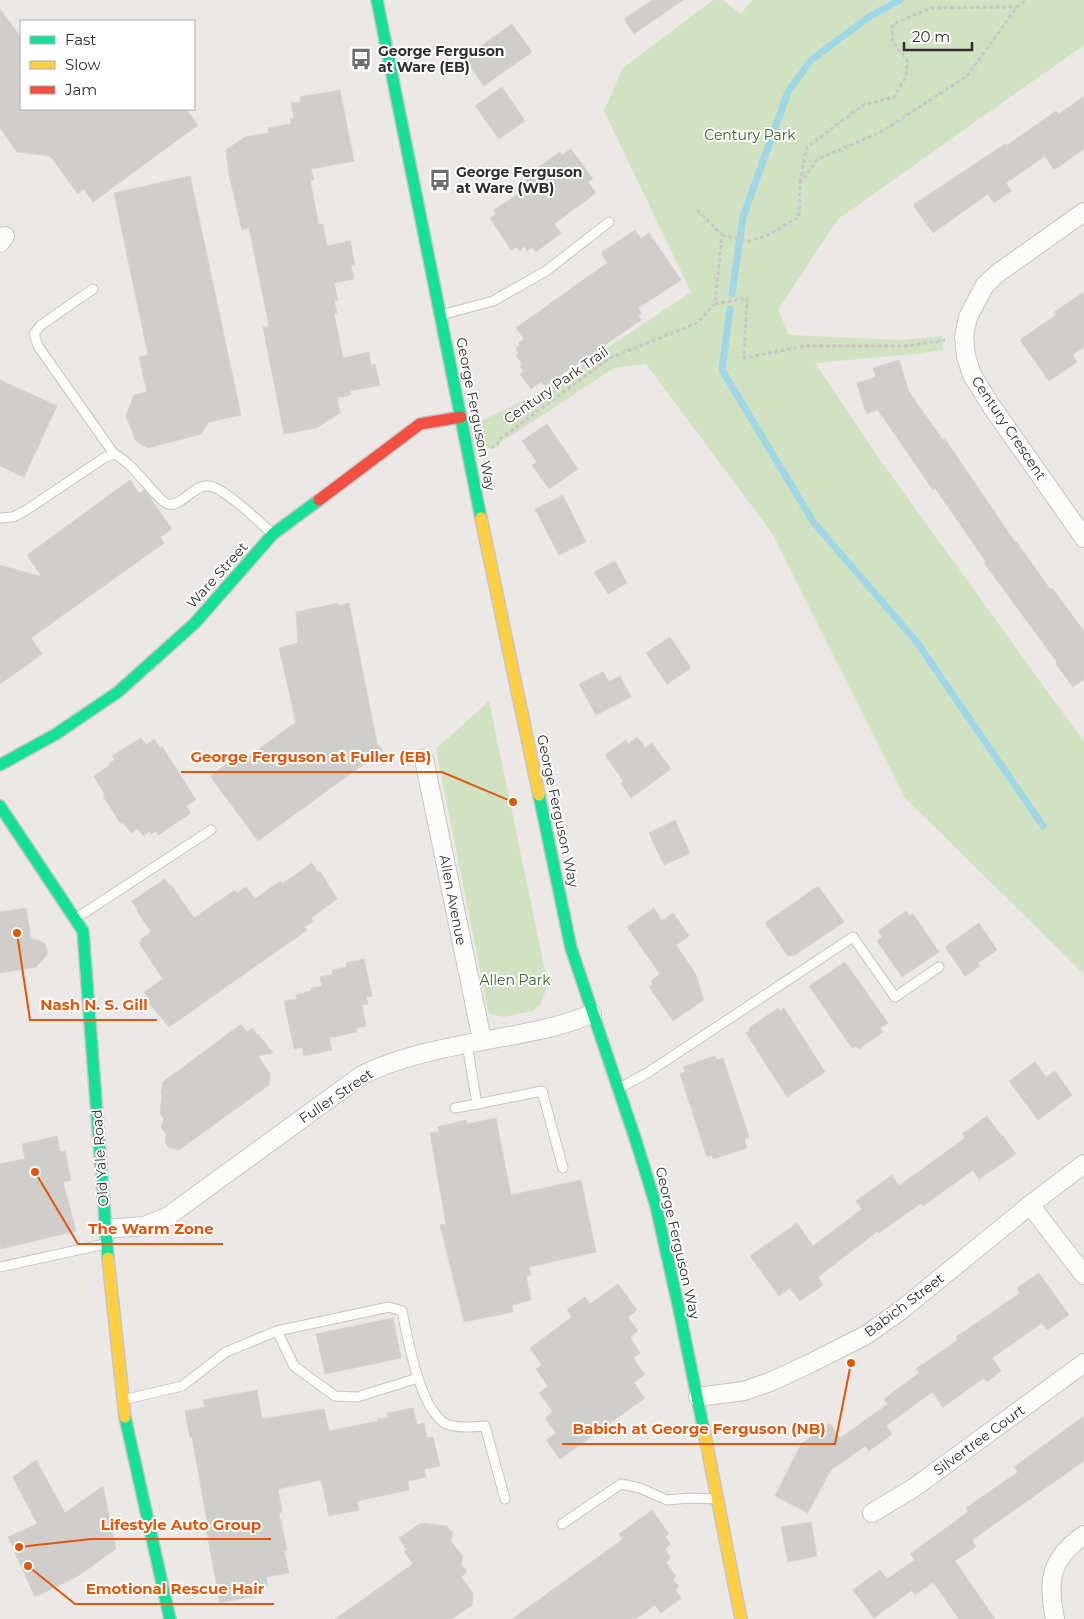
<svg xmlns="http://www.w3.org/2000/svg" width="1084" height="1619" viewBox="0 0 1084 1619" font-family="Montserrat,sans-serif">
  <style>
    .green { fill: #d0e2c1 }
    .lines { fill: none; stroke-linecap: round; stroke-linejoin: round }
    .stream { stroke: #a0d6e5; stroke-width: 7 }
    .building { fill: #d0cecb; stroke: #d6d4d1 }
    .lane-casing { stroke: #c6c5c4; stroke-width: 11 }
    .street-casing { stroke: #c6c5c4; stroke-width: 20 }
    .fast-casing { stroke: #c6c5c4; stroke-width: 14 }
    .slow-casing { stroke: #c6c5c4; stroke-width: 14 }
    .jam-casing { stroke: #c6c5c4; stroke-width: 14 }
    .path { stroke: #c8c7c7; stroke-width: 3; stroke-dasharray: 4 2.5; stroke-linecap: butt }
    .lane { stroke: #fcfcfb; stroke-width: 9 }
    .street { stroke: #fcfcfb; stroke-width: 18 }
    .fast { stroke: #16e098; stroke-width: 11 }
    .slow { stroke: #ffcf43; stroke-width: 11 }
    .jam { stroke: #f24e42; stroke-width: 11 }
    .labels { text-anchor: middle; stroke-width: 4; stroke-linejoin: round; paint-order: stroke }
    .poi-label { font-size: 14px; font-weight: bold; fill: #2e2e2e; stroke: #fff; text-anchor: start }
    .park-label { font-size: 14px; fill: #336623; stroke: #fff }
    .street-label { font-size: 14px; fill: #2e2e2e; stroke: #fff }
    .leader { fill: none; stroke: #df570e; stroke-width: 2 }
    .callout-dot { fill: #df570e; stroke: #fff; stroke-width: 2 }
    .callout-label { font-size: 15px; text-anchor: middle; font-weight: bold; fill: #df570e; stroke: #fff; stroke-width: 4; stroke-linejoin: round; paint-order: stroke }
  </style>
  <rect width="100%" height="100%" fill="#ebe8e5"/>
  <g class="green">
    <polygon points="713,0 723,0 741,14 752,0 1084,0 1084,45 838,219 778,310 789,335 903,340 942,336 943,350 904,355 815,363 878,457 1084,742 1084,974 905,798 772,533 646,364 614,368 497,445 472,456 466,428 538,394 691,292 604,111 623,68"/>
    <polygon points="489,701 548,985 540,1005 532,1011 504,1017 489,1014 436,749"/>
  </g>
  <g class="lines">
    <g class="stream">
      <polyline points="732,294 743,217 788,92 811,60 870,16 900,0"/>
      <polyline points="730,309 722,370 814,523 916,641 1043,826"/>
    </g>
  </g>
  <g class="building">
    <polygon points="652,0 683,0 634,34 624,19"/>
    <polygon points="0,9 21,37 21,109 186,109 198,125 93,202 84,189 78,194 50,156 17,152 0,128"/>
    <polygon points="512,24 532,52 484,86 464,58"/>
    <polygon points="502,87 525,121 499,139 475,106"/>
    <polygon points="340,90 354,161 311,169 314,180 310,180 319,225 323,224 327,246 350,241 355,265 351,265 354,279 334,283 338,300 334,301 337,313 334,314 343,358 369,352 371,365 375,364 380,385 350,391 351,395 337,398 340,413 316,428 284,434 263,327 269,326 249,228 242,230 229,174 226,150 245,137 269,133 268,128 291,124 290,119 294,118 291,103 301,102 300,97"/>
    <polygon points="1084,96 1084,149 1054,170 1045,156 1006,183 1011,191 994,203 988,194 933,233 913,205 1005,144 1006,146 1056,111 1059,114"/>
    <polygon points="571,149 593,179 588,182 596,193 554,224 561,233 536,252 532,247 527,251 524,246 520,251 517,247 511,250 490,218 496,214 494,210 530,186 525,180 533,175 531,172 560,152 562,155"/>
    <polygon points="190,176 241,415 209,422 201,434 148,448 136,441 126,416 134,395 147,392 139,357 148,355 114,193"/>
    <polygon points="635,230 641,239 649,233 681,280 638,308 642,314 638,316 641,320 545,386 541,382 531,389 520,374 524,371 520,366 522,364 516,355 519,353 515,348 520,345 518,343 524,339 516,328 607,263 601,253"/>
    <polygon points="1084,292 1084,347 1072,355 1077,362 1049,381 1020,340 1056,315 1054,312"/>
    <polygon points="899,360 909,392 943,440 945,439 1015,542 1016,541 1050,589 1052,588 1084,631 1084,679 1073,687 1056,664 1057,662 984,563 986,562 935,488 933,490 878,410 866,414 857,383 876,377 873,368"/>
    <polygon points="0,380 57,406 24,477 0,466"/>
    <polygon points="547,424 578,469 549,489 532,465 537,462 522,441"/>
    <polygon points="130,480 139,493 144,490 146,492 172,529 160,537 164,543 31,638 42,654 0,684 0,565 42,577 27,555"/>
    <polygon points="563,495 586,542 559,555 535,509"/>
    <polygon points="615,561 627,583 608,594 594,572"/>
    <polygon points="338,603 338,606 349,603 377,743 383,750 258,841 210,776 235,758 236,760 246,753 248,757 296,722 279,648 298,643 296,612"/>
    <polygon points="670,637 691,668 667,684 646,653"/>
    <polygon points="603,672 609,682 620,676 631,697 596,715 579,684"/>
    <polygon points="638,737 645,748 652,743 671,769 631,798 621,784 624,782 605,755 626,740 628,744"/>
    <polygon points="141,738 146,745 154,739 160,748 162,746 196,800 186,806 191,813 158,835 156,831 151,834 150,831 143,836 138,829 131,833 123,822 121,824 103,796 105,795 94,776 110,765 109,763 115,760 112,756"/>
    <polygon points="675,820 690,853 664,865 649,833"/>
    <polygon points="312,863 318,872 320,871 337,899 311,918 313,921 304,927 307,930 169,1027 149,1003 151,1002 144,992 163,979 139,943 142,942 140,940 151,932 137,911 138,910 132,901 165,879 170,886 171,885 194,918 235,890 237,893 246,887 255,899 280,881 282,884"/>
    <polygon points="818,886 844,922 795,955 788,956 765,923"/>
    <polygon points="26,908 31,938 42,942 45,944 47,951 47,955 36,967 0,973 0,912"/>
    <polygon points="654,908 662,921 673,913 689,936 676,945 695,973 704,1000 673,1021 649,987 653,984 651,981 660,974 627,927"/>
    <polygon points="906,911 910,916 913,914 939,952 902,977 877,941 882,937 878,931"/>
    <polygon points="979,923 997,950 978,963 980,966 965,976 945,947"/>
    <polygon points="364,959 372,996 366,997 368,1004 362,1005 366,1026 356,1028 357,1032 329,1038 332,1050 304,1056 302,1047 294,1049 284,1001 297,999 296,995 311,991 311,988 322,986 320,977 333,974 332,970 347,967 346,963"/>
    <polygon points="845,962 888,1023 880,1028 883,1032 859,1049 856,1046 852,1048 809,986"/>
    <polygon points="778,1008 780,1011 784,1008 825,1072 787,1097 746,1033 750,1031 749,1028"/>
    <polygon points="241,1024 247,1032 252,1028 257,1035 258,1034 273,1053 258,1056 270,1074 269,1085 179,1150 168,1147 165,1142 166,1134 161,1127 164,1119 160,1113 162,1095 161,1092 163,1082"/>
    <polygon points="715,1056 717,1060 723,1058 749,1137 744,1139 747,1148 713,1159 712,1155 707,1157 680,1074 685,1072 683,1067"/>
    <polygon points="1035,1062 1046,1077 1055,1071 1072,1095 1038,1120 1009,1081"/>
    <polygon points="987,1116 1002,1137 1003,1136 1016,1154 979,1179 973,1170 923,1206 921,1203 879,1233 878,1231 818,1277 823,1285 800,1301 790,1288 779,1296 750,1256 797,1223 813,1246 862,1209 856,1201 892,1175 899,1186 965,1138 962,1134"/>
    <polygon points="496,1118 511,1195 581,1180 596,1252 529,1267 531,1275 526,1276 531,1300 512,1305 513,1312 464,1322 440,1225 446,1224 430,1133 439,1132 438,1127 466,1120 467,1124"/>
    <polygon points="57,1136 60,1152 65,1151 71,1180 63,1182 76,1231 0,1249 0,1164 25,1159 22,1144"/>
    <polygon points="1039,1273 1069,1315 1047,1330 1042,1323 992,1358 1001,1371 987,1382 984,1378 943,1407 932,1392 886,1426 892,1434 869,1451 865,1446 830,1471 808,1513 775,1496 801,1444 830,1423 840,1438 888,1404 884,1399 919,1373 916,1369 958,1340 956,1337 1020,1293 1017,1288"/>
    <polygon points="618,1284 637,1310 628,1317 638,1331 630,1337 640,1353 633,1358 645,1374 634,1383 645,1398 560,1459 546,1440 556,1433 545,1418 553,1412 539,1393 548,1386 536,1369 542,1365 530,1348 572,1317 567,1310 585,1297 590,1304"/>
    <polygon points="393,1318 401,1358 325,1374 316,1334"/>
    <polygon points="257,1390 262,1419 324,1409 329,1431 378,1421 377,1419 388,1417 387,1413 413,1408 417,1425 424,1423 427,1438 433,1437 440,1466 424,1469 426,1477 408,1481 409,1490 357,1501 359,1510 329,1516 321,1480 278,1489 282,1512 279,1513 287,1550 284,1551 289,1573 266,1577 268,1586 257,1588 259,1595 220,1603 206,1528 208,1527 192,1437 190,1438 185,1411 205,1407 203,1400"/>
    <polygon points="1084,1416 1084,1461 972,1540 976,1547 955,1561 995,1619 959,1619 933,1582 915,1595 912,1590 874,1618 853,1590 880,1570 887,1579 915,1560 910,1554 968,1512 966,1508 1018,1472 1014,1467"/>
    <polygon points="36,1460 65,1513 103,1486 116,1549 78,1576 35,1597 8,1537 37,1524 13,1477"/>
    <polygon points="652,1510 669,1534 665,1537 671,1544 665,1549 671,1558 666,1562 676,1577 673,1579 679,1587 675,1589 681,1598 661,1613 655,1605 636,1619 512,1619 623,1539 619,1534"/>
    <polygon points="811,1522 817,1556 788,1562 781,1527"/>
    <polygon points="421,1523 447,1526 453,1533 451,1541 463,1557 461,1564 467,1572 461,1577 473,1593 472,1605 452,1619 335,1619 413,1564 404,1551 407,1550 399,1538"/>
  </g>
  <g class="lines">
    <g class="lane-casing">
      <g id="lane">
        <polyline points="93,289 41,325 34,334 38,346 114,454"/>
        <polyline points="441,315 493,301 546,271 609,222"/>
        <path d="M0 518 13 517 25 511 104 458 114 454C130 462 141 478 153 491 157 495 162 502 168 504 181 508 195 483 209 486 225 488 259 522 273 534"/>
        <polyline points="75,919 211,830"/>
        <polyline points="620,1088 647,1073 853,937 895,997 939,967"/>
        <polyline points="477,1104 542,1091 563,1168"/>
        <polyline points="455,1108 477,1104 467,1044"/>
        <polyline points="0,1267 105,1244"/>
        <polyline points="277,1331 294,1366 335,1396 357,1397 418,1378"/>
        <path d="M123 1400 182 1386 226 1352 277 1331 389 1307 402 1311C408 1340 419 1404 443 1422 452 1429 475 1427 485 1426L505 1499"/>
        <polyline points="562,1524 621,1484 640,1488 667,1500 690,1498 716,1499"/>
      </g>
    </g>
    <g class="street-casing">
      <g id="street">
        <polyline points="1084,212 998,273 985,285 968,317 964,337 966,356 972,375 992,407 1084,538"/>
        <polyline points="0,243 5,236"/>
        <polyline points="424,759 482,1040"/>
        <polyline points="1030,1205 1084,1275"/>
        <path d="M105 1229 144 1226 167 1217 362 1075C421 1046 488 1043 552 1027 565 1024 579 1019 592 1014"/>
        <polyline points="698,1397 744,1391 770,1382 811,1363 866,1335 900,1311 1030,1205 1084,1164"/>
        <polyline points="872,1513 915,1487 1084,1363"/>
        <path d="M1055 1619C1047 1580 1050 1559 1084 1535"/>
      </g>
    </g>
    <g class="fast-casing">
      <g id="fast">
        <polyline points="377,0 481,518"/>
        <polyline points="0,765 56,734 118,692 195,623 273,534 319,500"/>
        <polyline points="539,795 571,948 636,1141 656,1206 679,1309 704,1431"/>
        <polyline points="0,806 83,931 108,1258"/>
        <polyline points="125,1417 170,1619"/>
      </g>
    </g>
    <g class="slow-casing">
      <g id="slow">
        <polyline points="481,518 539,795"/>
        <polyline points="108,1258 125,1417"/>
        <polyline points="704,1431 741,1619"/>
      </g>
    </g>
    <g class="jam-casing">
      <polyline id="jam" points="319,500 420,424 461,417"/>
    </g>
    <g class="path">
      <polyline points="800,182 807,147 863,105 894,97 906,76 907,60 892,41 893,24 931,8 1017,7"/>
      <polyline points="722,235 749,241 766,236 799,217 800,183 818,159 881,132 967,76 1017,7 1027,0"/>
      <polyline points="715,304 747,298 744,358 805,346 905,346 945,340"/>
      <polyline points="491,448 497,445 500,439 610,358 697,323 715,304 722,235 697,210"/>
    </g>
    <use href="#lane" class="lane"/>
    <use href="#street" class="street"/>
    <use href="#fast" class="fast"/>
    <use href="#slow" class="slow"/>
    <use href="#jam" class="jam"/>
  </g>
  <defs>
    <g id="bus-bare" transform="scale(1.725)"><path d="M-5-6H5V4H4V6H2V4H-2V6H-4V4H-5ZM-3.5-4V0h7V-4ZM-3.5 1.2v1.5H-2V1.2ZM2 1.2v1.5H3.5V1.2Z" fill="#706f6e" stroke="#fff" stroke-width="2.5" paint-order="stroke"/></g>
  </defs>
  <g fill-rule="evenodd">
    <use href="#bus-bare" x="361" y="59"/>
    <use href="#bus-bare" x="440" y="180"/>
  </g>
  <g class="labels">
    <g class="poi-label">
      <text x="378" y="56">George Ferguson<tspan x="378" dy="16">at Ware (EB)</tspan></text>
      <text x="456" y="177">George Ferguson<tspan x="456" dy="16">at Ware (WB)</tspan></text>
    </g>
    <g class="park-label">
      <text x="750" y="140">Century Park</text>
      <text x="515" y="985">Allen Park</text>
    </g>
    <g class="street-label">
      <text transform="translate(556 385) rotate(-35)" y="5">Century Park Trail</text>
      <text transform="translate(476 414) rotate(79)" y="5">George Ferguson Way</text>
      <text transform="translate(1009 428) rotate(56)" y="5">Century Crescent</text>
      <text transform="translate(217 575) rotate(-48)" y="5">Ware Street</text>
      <text transform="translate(558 811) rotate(78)" y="5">George Ferguson Way</text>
      <text transform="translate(453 900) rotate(79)" y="5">Allen Avenue</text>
      <text transform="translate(336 1096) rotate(-34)" y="5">Fuller Street</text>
      <text transform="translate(100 1158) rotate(-94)" y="5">Old Yale Road</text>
      <text transform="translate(678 1243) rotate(77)" y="5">George Ferguson Way</text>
      <text transform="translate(904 1305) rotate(-37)" y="5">Babich Street</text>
      <text transform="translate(979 1440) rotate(-36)" y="5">Silvertree Court</text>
    </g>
  </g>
  <path class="leader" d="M513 802L442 772H181M17 933L30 1020H157M35 1172L78 1244H223M851 1363L835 1444H562M19 1547L91 1539H271M28 1566L75 1604H274"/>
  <g class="callout-dot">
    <circle cx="513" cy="802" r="5"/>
    <circle cx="17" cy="933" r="5"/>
    <circle cx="35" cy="1172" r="5"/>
    <circle cx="851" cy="1363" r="5"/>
    <circle cx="19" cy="1547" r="5"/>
    <circle cx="28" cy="1566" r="5"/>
  </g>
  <g class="callout-label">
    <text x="311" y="762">George Ferguson at Fuller (EB)</text>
    <text x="94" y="1010">Nash N. S. Gill</text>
    <text x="151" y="1234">The Warm Zone</text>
    <text x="699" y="1434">Babich at George Ferguson (NB)</text>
    <text x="181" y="1530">Lifestyle Auto Group</text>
    <text x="175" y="1594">Emotional Rescue Hair</text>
  </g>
  <rect x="20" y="20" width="175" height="90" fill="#ffffff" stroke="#ababab"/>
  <rect x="30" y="36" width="25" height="8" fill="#16e098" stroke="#ababab"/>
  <text x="65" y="45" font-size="15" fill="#2e2e2e">Fast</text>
  <rect x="30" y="61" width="25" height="8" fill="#ffcf43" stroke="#ababab"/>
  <text x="65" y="70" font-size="15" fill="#2e2e2e">Slow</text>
  <rect x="30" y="86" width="25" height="8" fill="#f24e42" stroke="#ababab"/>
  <text x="65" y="95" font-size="15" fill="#2e2e2e">Jam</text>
  <path d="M904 42v8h68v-8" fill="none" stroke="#2e2e2e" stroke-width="2.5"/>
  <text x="912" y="42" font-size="15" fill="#2e2e2e" stroke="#ffffff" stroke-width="4" paint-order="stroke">20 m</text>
</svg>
